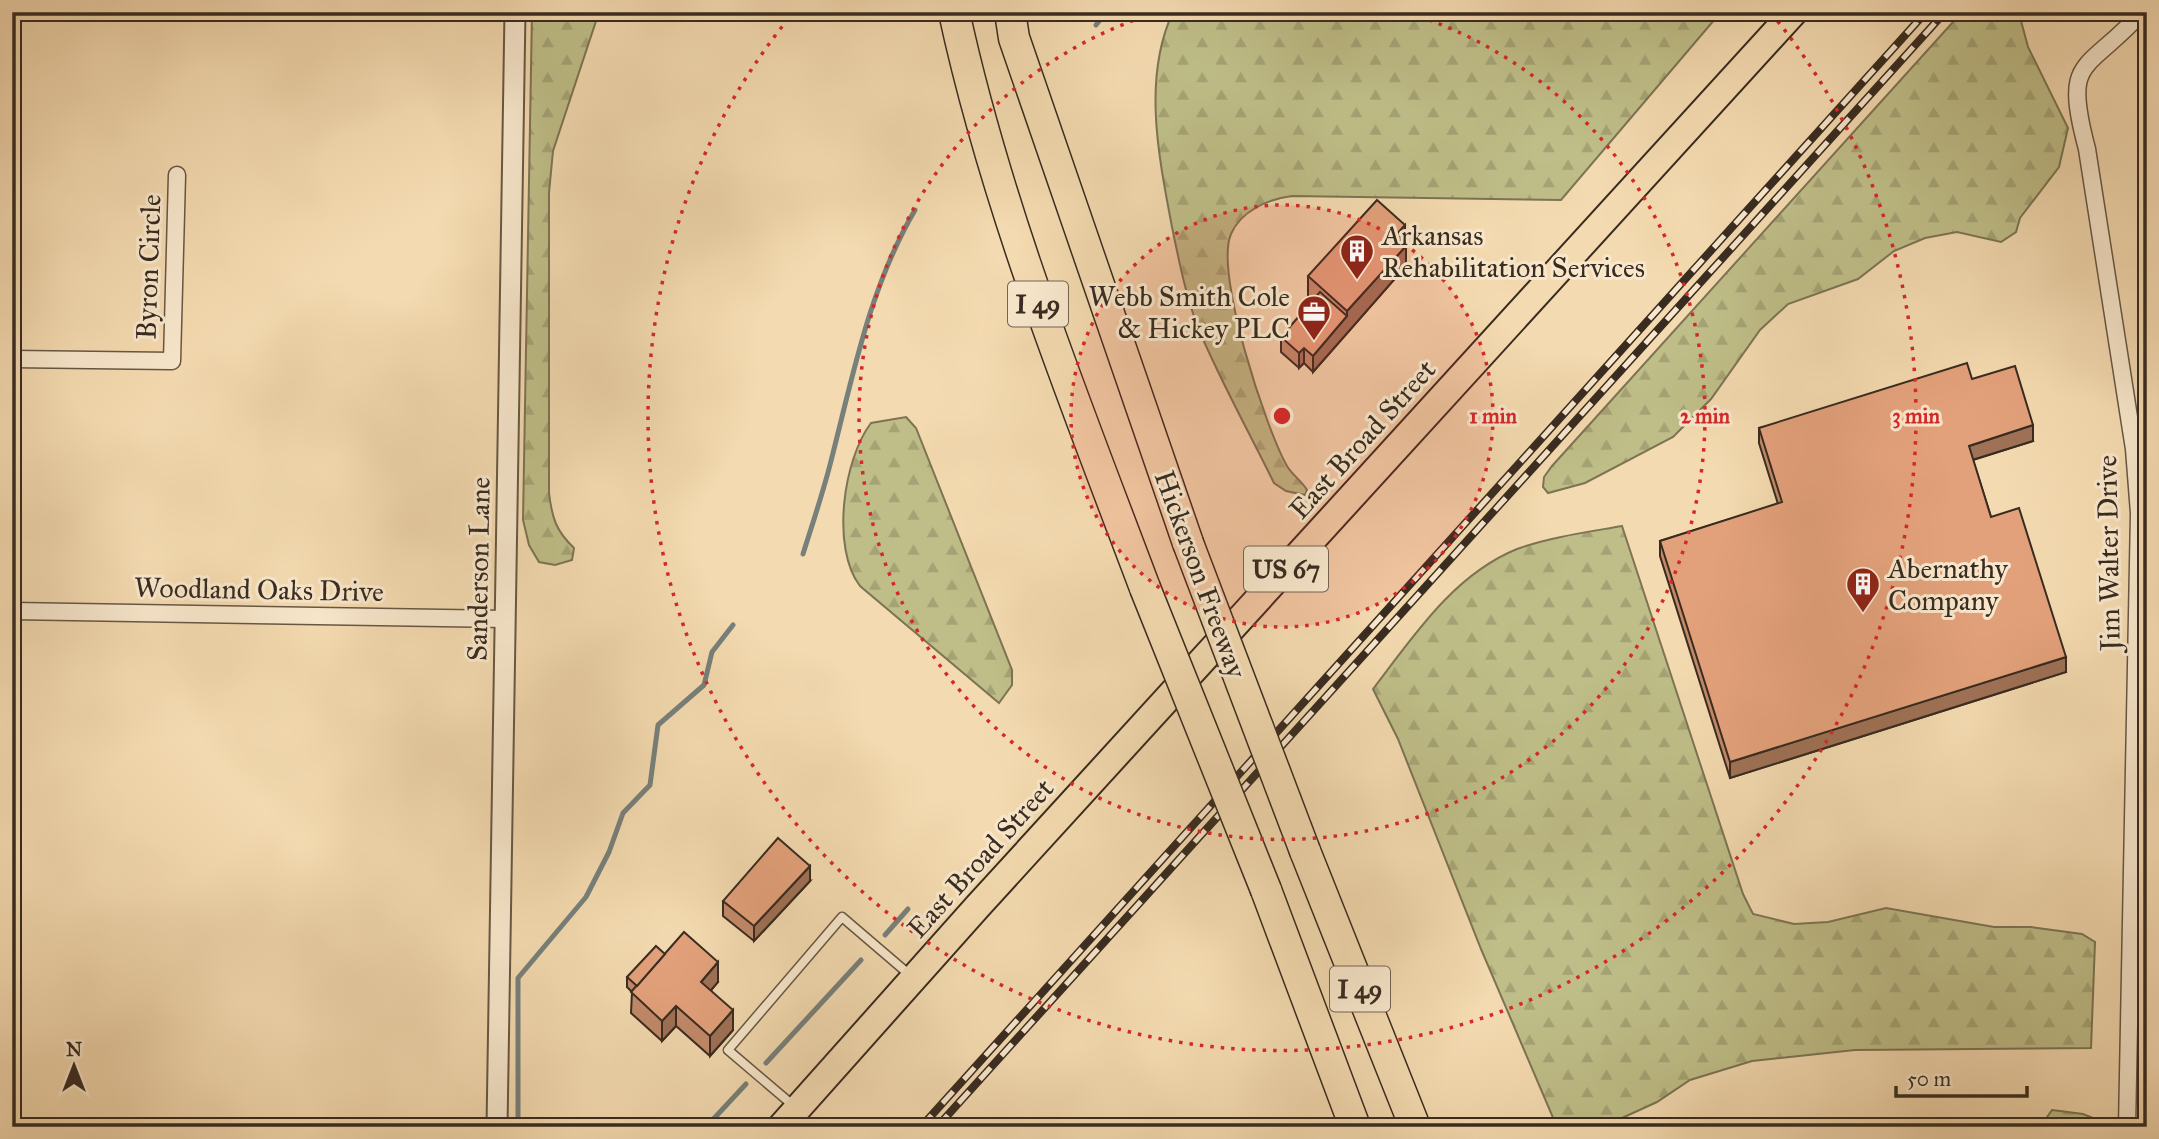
<svg xmlns="http://www.w3.org/2000/svg" width="2159" height="1139" viewBox="0 0 2159 1139" font-family="'IM FELL Great Primer',serif">
  <style>
    .forest { fill: url(#forest-firs); stroke: #7c7454; stroke-width: 2 }
    .lines { fill: none; stroke-linecap: round; stroke-linejoin: round }
    .stream { stroke: #77807b; stroke-width: 5 }
    .service-casing { stroke: #675744; stroke-width: 11 }
    .minor-casing { stroke: #675744; stroke-width: 19 }
    .tertiary-casing { stroke: #675744; stroke-width: 23 }
    .primary-casing { stroke: #382b20; stroke-width: 30 }
    .motorway-casing { stroke: #382b20; stroke-width: 33 }
    .service { stroke: #f8e7cc; stroke-width: 8 }
    .minor { stroke: #f8e7cc; stroke-width: 16 }
    .tertiary { stroke: #f8e7cc; stroke-width: 19 }
    .primary { stroke: #f4dab0; stroke-width: 26 }
    .motorway { stroke: #f4dab0; stroke-width: 30 }
    .rail-casing { stroke: #382b20; stroke-width: 8 }
    .rail { stroke: #f8e7cc; stroke-width: 5; stroke-dasharray: 16; stroke-linecap: butt }
    .motorway-bridge-casing { stroke: #382b20; stroke-width: 33; stroke-linecap: butt }
    .motorway-bridge { stroke: #f4dab0; stroke-width: 30 }
    .wall { fill: #c38a6a; stroke: #382b20; stroke-width: 2 }
    .shaded-wall { fill: #9f7156; stroke: #382b20; stroke-width: 2 }
    .building { fill: #e3a17b; stroke: #382b20; stroke-width: 2 }
    .ring { fill: none; stroke: #d62828; stroke-width: 3.5; stroke-dasharray: 3.5 7 }
    .labels { text-anchor: middle; stroke-width: 6; stroke-linejoin: round; paint-order: stroke }
    .shield { fill: #f8e7cc; stroke: #726354; stroke-width: 2 }
    .shield-label { font-size: 26px; font-weight: bold; fill: #382b20 }
    .poi-label { font-size: 28px; fill: #382b20; stroke: #f8e7cc; text-anchor: start }
    .street-label { font-size: 28px; fill: #382b20; stroke: #f8e7cc }
    .centre { fill: #d62828; stroke: #f8e7cc; stroke-width: 3.5 }
    .ring-label { font-size: 21px; text-anchor: middle; font-weight: bold; fill: #d62828; stroke: #f8e7cc; stroke-width: 6; stroke-linejoin: round; paint-order: stroke }
  </style>
  <defs>
    <pattern id="forest-firs" width="22" height="20" patternUnits="userSpaceOnUse" patternTransform="scale(1.75)"><rect width="22" height="20" fill="#bfbe88"/><path d="M5 1l3.5 6h-7zM16 11l3.5 6h-7z" fill="#a5a375"/></pattern>
  </defs>
  <rect width="100%" height="100%" fill="#f4dab0"/>
  <filter id="stains"><feTurbulence type="fractalNoise" baseFrequency=".00286" numOctaves="4"/><feColorMatrix values="0 0 0 0 .2 0 0 0 0 .09 0 0 0 0 .02 0 0 0 .5 -.17"/></filter>
  <radialGradient id="worn" r=".72"><stop offset=".6" stop-color="#630" stop-opacity="0"/><stop offset="1" stop-color="#630" stop-opacity=".3"/></radialGradient>
  <g class="forest">
    <path d="M532 12H599L553 151 549 193V493C552 518 556 531 574 548L572 560 555 565 539 562 529 545 523 520Z"/>
    <path d="M1173 12H1721L1561 200 1292 196C1268 199 1241 211 1231 234 1214 272 1266 429 1287 466 1293 476 1302 481 1307 490L1305 495 1286 491 1274 483C1249 432 1221 382 1199 330 1186 297 1179 261 1172 227 1159 158 1142 78 1173 12Z"/>
    <polygon points="1962,12 2022,12 2020,17 2028,47 2068,128 2059,167 2020,218 2016,232 2001,242 1957,232 1925,238 1894,251 1858,279 1788,304 1760,330 1711,399 1673,437 1585,483 1548,493 1543,487 1544,477 1552,466"/>
    <path d="M906 417 916 428 1012 670V685L999 703 860 586C831 548 843 460 871 423Z"/>
    <path d="M1622 526 1743 894 1753 914 1794 924 1828 922 1886 908 1994 927H2031L2082 934 2095 942 2091 1048 1855 1050 1752 1061 1690 1080 1657 1102 1622 1118 1594 1127H1557L1481 949 1398 739 1373 689C1413 637 1453 575 1517 549 1550 537 1588 532 1622 526Z"/>
    <polygon points="2052,1110 2083,1114 2098,1120 2100,1127 2040,1127"/>
  </g>
  <g class="lines">
    <g class="stream">
      <polyline points="1096,25 1106,12"/>
      <path d="M803 554C813 522 824 490 832 457 854 371 870 287 915 210"/>
      <polyline points="885,935 908,909"/>
      <polyline points="766,1063 861,960"/>
      <polyline points="518,1127 518,978 586,897 609,852 623,813 650,785 658,725 704,685 712,652 733,625"/>
      <polyline points="706,1127 746,1084"/>
    </g>
    <g class="service-casing">
      <polyline id="service" points="795,1107 728,1050 842,917 911,976"/>
    </g>
    <g class="minor-casing">
      <g id="minor">
        <polyline points="12,359 172,361 177,175"/>
        <polyline points="12,611 505,619"/>
        <path d="M2127 1127 2139 513 2134 449 2087 149C2062 55 2086 74 2142 12"/>
      </g>
    </g>
    <g class="tertiary-casing">
      <polyline id="tertiary" points="497,1127 515,12"/>
    </g>
    <g class="primary-casing">
      <polyline id="primary" points="781,1127 978,906 1794,12"/>
    </g>
    <g class="motorway-casing">
      <g id="motorway">
        <path d="M954 12C997 210 1074 399 1145 588"/>
        <polyline points="1010,12 1014,38 1188,543"/>
        <polyline points="1305,851 1415,1127"/>
        <polyline points="1266,890 1355,1127"/>
      </g>
    </g>
    <use href="#service" class="service"/>
    <use href="#minor" class="minor"/>
    <use href="#tertiary" class="tertiary"/>
    <use href="#primary" class="primary"/>
    <use href="#motorway" class="motorway"/>
    <g class="rail-casing">
      <g id="rail">
        <polyline points="921,1127 1926,12"/>
        <polyline points="937,1127 1945,12"/>
      </g>
    </g>
    <use href="#rail" class="rail"/>
    <g class="motorway-bridge-casing">
      <g id="motorway-bridge">
        <polyline points="1188,543 1305,851"/>
        <polyline points="1145,588 1266,890"/>
      </g>
    </g>
    <use href="#motorway-bridge" class="motorway-bridge"/>
  </g>
  <g class="wall">
    <polygon points="1405,245 1406,266 1313,372 1304,363 1299,368 1281,352 1281,337 1313,301 1308,297 1308,276"/>
    <polygon points="1972,379 2033,441 1973,460 1991,517 2066,672 1730,778 1660,556 1660,541 1778,504 1759,443 1759,428"/>
    <polygon points="810,881 754,941 723,916 723,901"/>
    <polygon points="665,954 718,982 711,990 733,1030 710,1056 676,1026 662,1041 631,1013 632,992 627,987 627,977"/>
  </g>
  <g class="shaded-wall">
    <polygon points="1405,225 1405,245 1395,236"/>
    <polygon points="1406,246 1406,266 1313,372 1313,356 1347,316 1347,311"/>
    <polygon points="1304,348 1304,363 1299,368 1299,353"/>
    <polygon points="2033,425 2033,441 1969,461 1969,446"/>
    <polygon points="2066,657 2066,672 1730,778 1730,762"/>
    <polygon points="810,866 810,881 754,941 754,926"/>
    <polygon points="718,962 718,982 701,1002 701,982"/>
    <polygon points="676,1006 676,1026 662,1041 662,1021"/>
    <polygon points="733,1010 733,1030 710,1056 710,1036"/>
  </g>
  <g class="building">
    <polygon points="1377,200 1405,225 1395,236 1406,246 1347,311 1308,276"/>
    <polygon points="1320,292 1347,316 1313,356 1304,348 1299,353 1281,337"/>
    <polygon points="1967,363 1972,379 2015,366 2033,425 1969,446 1991,517 2019,508 2066,657 1730,762 1660,541 1782,502 1759,428"/>
    <polygon points="778,838 810,866 754,926 723,901"/>
    <polygon points="684,932 718,962 701,982 733,1010 710,1036 676,1006 662,1021 631,992"/>
    <polygon points="656,946 665,954 637,986 627,977"/>
  </g>
  <circle cx="1282" cy="416" r="211" fill="#d62828" fill-opacity=".12"/>
  <g class="ring">
    <circle cx="1282" cy="416" r="211"/>
    <path d="M1409 13A423 423 0 1 1 1155 13"/>
    <path d="M1771 13A634 634 0 1 1 793 13"/>
  </g>
  <defs>
    <g id="building-pin" transform="scale(1.75)"><path d="M0 17L-7.5 6A9.5 9.5 0 1 1 7.5 6Z" fill="#8f2418" stroke="#f8e7cc"/><path d="M-4-6H4V6H1V3H-1V6H-4ZM-2.5-4.3h1.7v1.8h-1.7ZM.8-4.3h1.7v1.8H.8ZM-2.5-1h1.7V.8h-1.7ZM.8-1h1.7V.8H.8Z" fill="#fff"/></g>
    <g id="office-pin" transform="scale(1.75)"><path d="M0 17L-7.5 6A9.5 9.5 0 1 1 7.5 6Z" fill="#8f2418" stroke="#f8e7cc"/><path d="M-6-3h4V-5.5h4V-3h4V5H-6ZM-1-4.5V-3h2v-1.5ZM-6 0V1H6V0Z" fill="#fff"/></g>
  </defs>
  <g fill-rule="evenodd">
    <use href="#building-pin" x="1357" y="251"/>
    <use href="#office-pin" x="1314" y="312"/>
    <use href="#building-pin" x="1863" y="584"/>
  </g>
  <g class="labels">
    <g class="shield">
      <rect x="1008" y="281.5" width="60" height="45" rx="5"/>
      <rect x="1244" y="546.5" width="84" height="45" rx="5"/>
      <rect x="1330" y="966.5" width="60" height="45" rx="5"/>
    </g>
    <g class="shield-label">
      <text x="1038" y="313">I 49</text>
      <text x="1286" y="578">US 67</text>
      <text x="1360" y="998">I 49</text>
    </g>
    <g class="poi-label">
      <text x="1382" y="245">Arkansas<tspan x="1382" dy="32">Rehabilitation Services</tspan></text>
      <text x="1290" y="306" text-anchor="end">Webb Smith Cole<tspan x="1290" dy="32">&amp; Hickey PLC</tspan></text>
      <text x="1888" y="578">Abernathy<tspan x="1888" dy="32">Company</tspan></text>
    </g>
    <g class="street-label">
      <text transform="translate(148 267) rotate(-88)" y="10">Byron Circle</text>
      <text transform="translate(1362 439) rotate(-48)" y="10">East Broad Street</text>
      <text transform="translate(2108 553) rotate(-91)" y="10">Jim Walter Drive</text>
      <text transform="translate(478 569) rotate(-89)" y="10">Sanderson Lane</text>
      <text transform="translate(1201 574) rotate(70)" y="10">Hickerson Freeway</text>
      <text transform="translate(259 589) rotate(1)" y="10">Woodland Oaks Drive</text>
      <text transform="translate(980 858) rotate(-48)" y="10">East Broad Street</text>
    </g>
  </g>
  <circle cx="1282" cy="416" r="10" class="centre"/>
  <g class="ring-label">
    <text x="1493" y="423">1 min</text>
    <text x="1705" y="423">2 min</text>
    <text x="1916" y="423">3 min</text>
  </g>
  <rect width="2159" height="1139" fill="none" stroke="#f4dab0" stroke-width="42"/>
  <rect x="14" y="14" width="2131" height="1111" fill="none" stroke="#382b20" stroke-width="3.5"/>
  <rect x="21" y="21" width="2117" height="1097" fill="none" stroke="#382b20" stroke-width="2"/>
  <g transform="translate(74 1066)" stroke="#f8e7cc" stroke-width="5" paint-order="stroke">
  <path d="M0-5L12 26L0 18L-12 26Z" fill="#382b20"/>
  <text y="-10" font-size="19" font-weight="bold" text-anchor="middle" fill="#382b20">N</text>
  </g>
  <path d="M1896 1086v10h131v-10" fill="none" stroke="#382b20" stroke-width="3.5"/>
  <text x="1907" y="1086" font-size="21" fill="#382b20" stroke="#f8e7cc" stroke-width="5" paint-order="stroke">50 m</text>
  <rect width="100%" height="100%" filter="url(#stains)"/>
  <rect width="100%" height="100%" fill="url(#worn)"/>
</svg>
